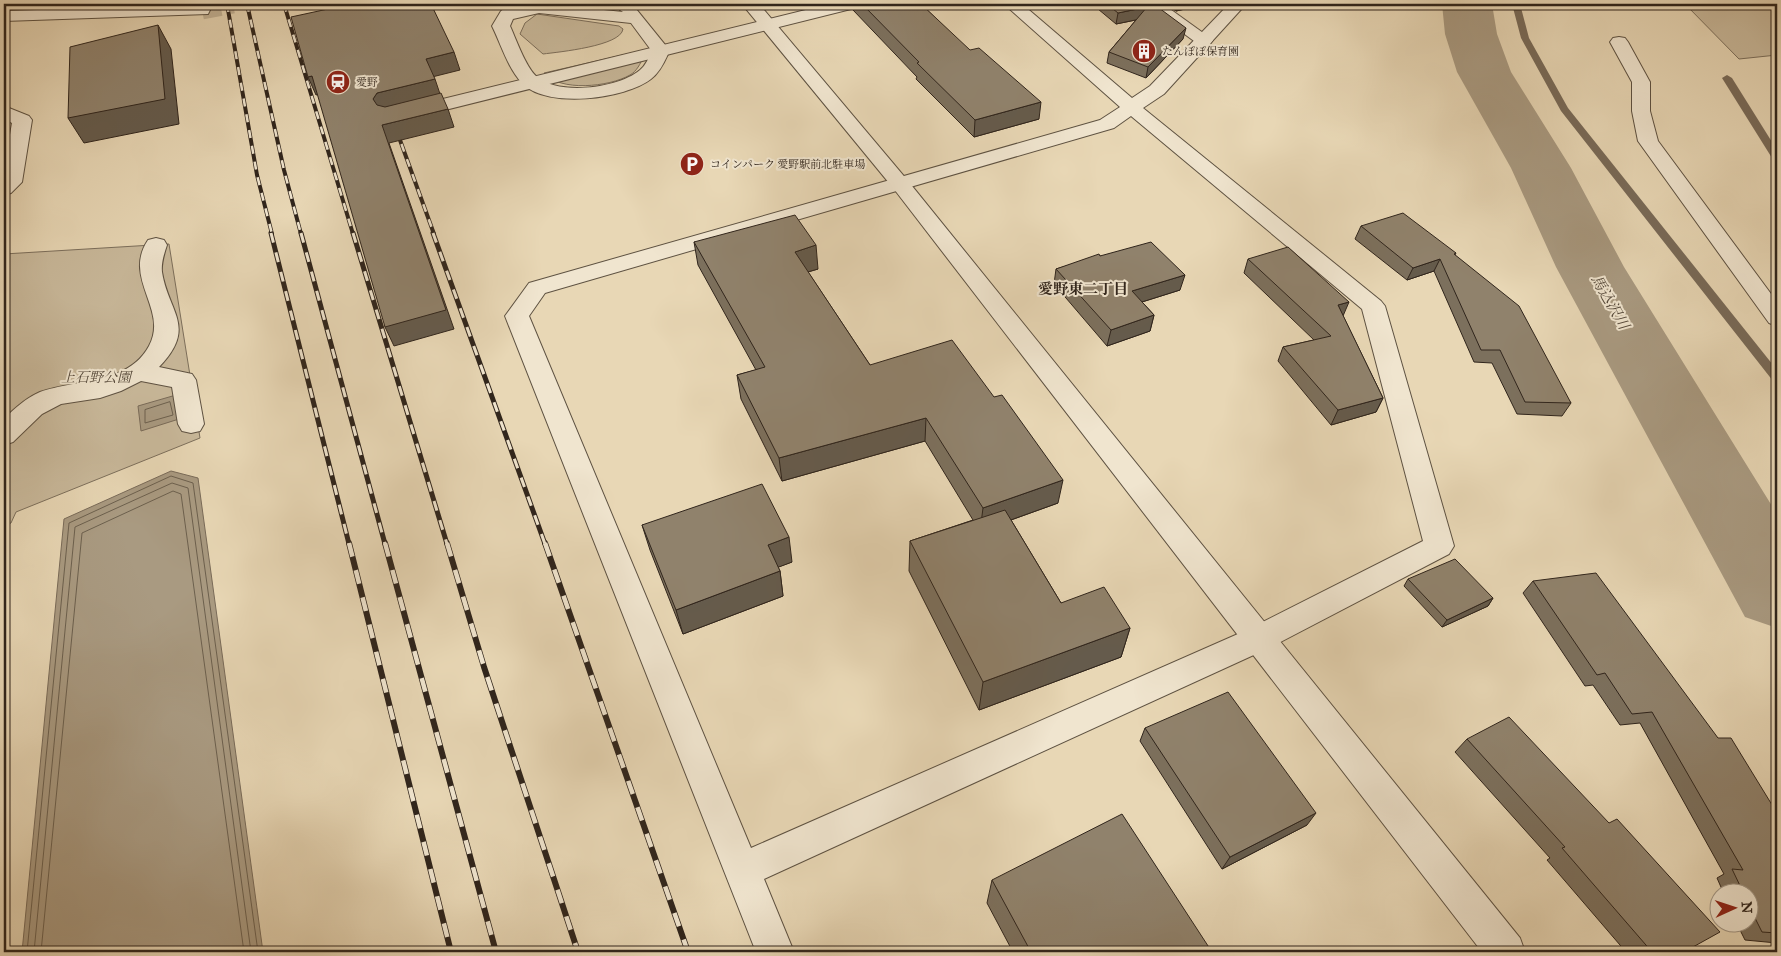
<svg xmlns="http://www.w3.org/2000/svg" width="1781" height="956" viewBox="0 0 1781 956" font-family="'IM FELL Great Primer','Noto Serif JP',serif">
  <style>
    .green { fill: #c9b99b; stroke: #7c6f5c }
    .water { fill: #a99a81; stroke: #796b59 }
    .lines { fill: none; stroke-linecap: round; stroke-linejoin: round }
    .shore { stroke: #6c604e; stroke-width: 1 }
    .stream { fill: #796b59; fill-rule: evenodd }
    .river { fill: #a99a81; fill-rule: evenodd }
    .tertiary-tunnel { stroke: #c3b396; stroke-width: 19; stroke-dasharray: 19 9; stroke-linecap: butt }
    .service-casing { stroke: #5e5242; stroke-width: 2 }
    .pedestrian-casing { stroke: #5e5242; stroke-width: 2 }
    .minor-casing { stroke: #5e5242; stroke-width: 2 }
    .tertiary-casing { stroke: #5e5242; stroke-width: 2 }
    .service { fill: #f0e5cf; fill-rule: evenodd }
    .pedestrian { fill: #f0e5cf; fill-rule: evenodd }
    .minor { fill: #f0e5cf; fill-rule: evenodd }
    .tertiary { fill: #f0e5cf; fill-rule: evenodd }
    .rail-far2-casing { stroke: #30251c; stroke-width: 4 }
    .rail-far1-casing { stroke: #30251c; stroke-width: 5 }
    .rail-casing { stroke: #30251c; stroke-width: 6 }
    .rail-far2 { stroke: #f0e5cf; stroke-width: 2.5; stroke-dasharray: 8; stroke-linecap: butt }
    .rail-far1 { stroke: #f0e5cf; stroke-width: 3; stroke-dasharray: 10; stroke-linecap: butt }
    .rail { stroke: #f0e5cf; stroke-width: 4.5; stroke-dasharray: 14; stroke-linecap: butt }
    .wall { fill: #7c705d; stroke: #30251c }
    .shaded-wall { fill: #655b4c; stroke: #30251c }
    .building { fill: #90826c; stroke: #30251c }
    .labels { text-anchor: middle; stroke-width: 4; stroke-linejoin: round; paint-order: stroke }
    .far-poi-label { font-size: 11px; fill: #30251c; stroke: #f0e5cf; text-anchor: start }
    .park-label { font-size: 14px; font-style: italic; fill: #564a3c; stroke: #f0e5cf }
    .neighbourhood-label { font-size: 15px; font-weight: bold; fill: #30251c; stroke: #f0e5cf }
    .water-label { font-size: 15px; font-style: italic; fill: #54483a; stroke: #f0e5cf }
  </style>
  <rect width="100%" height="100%" fill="#e8d7b5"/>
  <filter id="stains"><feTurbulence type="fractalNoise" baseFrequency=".004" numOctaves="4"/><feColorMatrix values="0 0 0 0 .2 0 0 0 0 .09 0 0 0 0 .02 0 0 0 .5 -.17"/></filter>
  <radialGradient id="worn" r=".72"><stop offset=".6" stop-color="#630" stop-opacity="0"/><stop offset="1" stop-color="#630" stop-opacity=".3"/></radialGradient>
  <g class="green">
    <polygon points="1685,4 1777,4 1777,55 1739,59"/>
    <path d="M537 14 619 26 623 29C621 46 559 52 543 54L520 34 525 23Z"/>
    <path d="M640 51 644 56C640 64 637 71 630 75 609 87 560 92 544 73Z"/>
    <polygon points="169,244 200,438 16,512 11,523 4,526 4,254"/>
  </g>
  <g class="water">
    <polygon points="176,395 179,419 141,431 138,406"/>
    <polygon points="171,471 198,478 263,952 22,952 64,519"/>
  </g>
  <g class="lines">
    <g class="shore">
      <polygon points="170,402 173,415 145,423 145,410"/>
      <polyline points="27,952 69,523 171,476 193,483 258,952"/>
      <polyline points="34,952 75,527 172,483 188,488 251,952"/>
      <polyline points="41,952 82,533 173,491 181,494 244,952"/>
    </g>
    <g class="stream">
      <polygon points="1512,4 1520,4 1529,38 1568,108 1777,370 1777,382 1773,381 1561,111 1521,38"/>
      <polygon points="1727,75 1732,78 1777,150 1777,161 1772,158 1722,78"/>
    </g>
    <polygon class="river" points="1442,4 1492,4 1497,34 1511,72 1571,168 1624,267 1777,514 1777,628 1745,617 1556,267 1511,168 1457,72 1445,34"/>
    <polyline class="tertiary-tunnel" points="202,10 233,4"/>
    <g class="service-casing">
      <g id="service">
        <path d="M511 4H546L623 12 612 4H632L666 46 669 50 668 54C664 63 659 73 651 79 625 99 548 109 523 84 508 69 501 44 492 26L501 11ZM539 13 631 23 651 50C649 58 646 65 640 70 619 88 559 96 537 77 526 68 516 39 510 26L513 19Z"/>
        <polygon points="4,106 29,116 32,120 22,182 11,193 4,195 4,170 12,123 4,119"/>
      </g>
    </g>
    <g class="pedestrian-casing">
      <g id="pedestrian">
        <polygon points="830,4 857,4 855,8 409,119 402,117 399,113 402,109"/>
        <polygon points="1144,4 1163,4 1213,40 1210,44 1198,44"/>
        <path d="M156 238 164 240 167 245C164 254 161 263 162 272 168 312 198 327 159 367L192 374 196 380 204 424 200 431 191 433 182 431 178 424 172 387 141 381 121 391 100 398 61 404 42 414 13 442 4 445V419C15 408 26 398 40 392 76 379 128 385 149 346 169 309 122 279 148 240Z"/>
      </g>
    </g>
    <g class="minor-casing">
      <g id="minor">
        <path d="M1004 4H1022L1132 98 1150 86 1229 4H1246L1164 94 1143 108 1381 301 1385 306 1454 546 1449 554 1269 648 764 879 794 952H756L505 316 529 283 1100 120 1120 107ZM1131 116 1362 309 1423 541 1247 630 751 848 529 316 545 293 1114 128Z"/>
        <polygon points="1619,37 1625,38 1628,42 1650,82 1650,111 1658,141 1777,302 1777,326 1769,323 1638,141 1632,111 1632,82 1610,42 1613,38"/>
      </g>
    </g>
    <g class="tertiary-casing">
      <g id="tertiary">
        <polygon points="742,4 759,4 908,181 1520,938 1525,952 1482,952 894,189"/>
        <polygon points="202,5 208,6 210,10 208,14 4,21 4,11"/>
      </g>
    </g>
    <use href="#service" class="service"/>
    <use href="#pedestrian" class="pedestrian"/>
    <use href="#minor" class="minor"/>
    <use href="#tertiary" class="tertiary"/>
    <g class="rail-far2-casing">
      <g id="rail-far2">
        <polyline points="227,4 257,175 272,234"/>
        <polyline points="247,4 284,170 301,234"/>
        <polyline points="284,4 353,234"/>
        <polyline points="396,129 434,234"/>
      </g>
    </g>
    <g class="rail-far1-casing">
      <g id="rail-far1">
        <polyline points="271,233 349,544"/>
        <polyline points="301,233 385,544"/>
        <polyline points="353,233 447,544"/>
        <polyline points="433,233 545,544"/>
      </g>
    </g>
    <g class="rail-casing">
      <g id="rail">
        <polyline points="349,543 451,952"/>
        <polyline points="385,543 496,952"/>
        <polyline points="447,543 484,667 578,952"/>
        <polyline points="545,543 688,952"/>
      </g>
    </g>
    <use href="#rail-far2" class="rail-far2"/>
    <use href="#rail-far1" class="rail-far1"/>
    <use href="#rail" class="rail"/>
  </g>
  <g class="wall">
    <polygon points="853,4 921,4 1039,119 974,137 916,79 917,77 853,10"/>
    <polygon points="1025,4 1058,4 1031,9"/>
    <polygon points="1092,4 1158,4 1158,7 1183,39 1146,78 1107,63 1109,52 1136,20 1116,24"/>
    <polygon points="1165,4 1208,4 1176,11"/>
    <polygon points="1361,226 1456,253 1455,255 1571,403 1562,416 1517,414 1492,363 1474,362 1434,271 1407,280 1355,239"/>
    <polygon points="694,242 818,269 808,272 870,365 1058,503 1011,520 1061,603 1130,628 1121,657 979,710 909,571 910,541 973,520 925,441 782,481 741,399 737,375 756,370 698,265"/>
    <polygon points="1100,256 1180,290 1142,302 1154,315 1150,331 1107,346 1054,284 1056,269"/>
    <polygon points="1248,259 1343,316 1383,398 1376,412 1331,425 1278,361 1283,347 1314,340 1244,273"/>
    <polygon points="642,525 792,562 778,567 780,571 783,596 683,634 650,550"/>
    <polygon points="1408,579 1493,598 1488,606 1442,627 1404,586"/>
    <polygon points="1533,581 1718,738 1777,813 1777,943 1745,940 1737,924 1748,924 1748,894 1724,894 1717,878 1724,874 1640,723 1620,725 1593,685 1585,686 1523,593"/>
    <polygon points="1145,728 1307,825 1222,869 1140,741"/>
    <polygon points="1467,739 1684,952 1626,952 1547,860 1550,858 1455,752"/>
    <polygon points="992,880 1212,952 1013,952 987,903"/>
  </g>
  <g class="shaded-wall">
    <polygon points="1032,4 1058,4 1031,9"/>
    <polygon points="1177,4 1208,4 1176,11"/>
    <polygon points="1147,7 1145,18 1116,24 1118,13"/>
    <polygon points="158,25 171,49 179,124 84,143 68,118"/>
    <polygon points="1186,28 1183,39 1146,78 1148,67"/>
    <polygon points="454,52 460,70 432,77 426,59"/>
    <polygon points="312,76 320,94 316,95 308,77"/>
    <polygon points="435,79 441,97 380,117 373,99 377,93"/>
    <polygon points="1041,102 1039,119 974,137 975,120"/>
    <polygon points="448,109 454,127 389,143 454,329 394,346 385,327 382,125"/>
    <polygon points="816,245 818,269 797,275 795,252"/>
    <polygon points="1440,259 1434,271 1407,280 1413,268"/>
    <polygon points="1185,275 1180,290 1129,306 1132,291"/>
    <polygon points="1349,302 1343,316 1338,305"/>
    <polygon points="1154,315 1150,331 1107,346 1111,330"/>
    <polygon points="1383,398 1376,412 1331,425 1338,410"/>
    <polygon points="926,418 925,441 782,481 779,458"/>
    <polygon points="1063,480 1058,503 980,531 983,508"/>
    <polygon points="789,537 792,562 771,570 768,545"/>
    <polygon points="780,571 783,596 683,634 676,610"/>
    <polygon points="1493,598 1488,606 1442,627 1447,620"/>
    <polygon points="1130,628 1121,657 979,710 983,682"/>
    <polygon points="1316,813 1307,825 1222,869 1230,857"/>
  </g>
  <g class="building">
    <polygon points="351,4 431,4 454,52 426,59 435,79 377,93 373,99 377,105 385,107 441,93 448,109 382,125 446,310 385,327 312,76 308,77 291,17"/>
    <polygon points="862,4 921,4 970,50 979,48 1041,102 975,120 917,63 919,62"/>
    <polygon points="1107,4 1158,4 1155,5 1186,28 1148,67 1109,52 1147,7 1118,13"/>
    <polygon points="158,25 165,99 68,118 70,47"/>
    <polygon points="1403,213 1456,253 1454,254 1519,306 1571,403 1525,402 1500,350 1481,350 1440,259 1413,268 1361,226"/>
    <polygon points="795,215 816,245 795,252 870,365 952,340 994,397 1002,395 1063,480 983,508 926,418 779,458 737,375 765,367 694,242"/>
    <polygon points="1151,242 1185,275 1132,291 1154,315 1111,330 1056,269 1099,254 1100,256"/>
    <polygon points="1288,247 1349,302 1338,305 1383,398 1338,410 1283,347 1331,336 1248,259"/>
    <polygon points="762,484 789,537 768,545 780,571 676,610 642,525"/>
    <polygon points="1005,510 1061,603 1104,587 1130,628 983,682 910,541"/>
    <polygon points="1455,559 1493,598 1447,620 1408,579"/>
    <polygon points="1596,573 1718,738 1731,738 1777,813 1777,933 1762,932 1748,904 1748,894 1744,894 1732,869 1743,870 1652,712 1632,714 1605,673 1597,675 1533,581"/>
    <polygon points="1228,692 1316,813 1230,857 1145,728"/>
    <polygon points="1509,717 1609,823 1617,819 1720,932 1684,952 1652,952 1562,848 1565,847 1467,739"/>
    <polygon points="1122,814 1212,952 1031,952 992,880"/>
  </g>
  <defs>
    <g id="building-disc" transform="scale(1.25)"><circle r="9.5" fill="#8f2418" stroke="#f0e5cf"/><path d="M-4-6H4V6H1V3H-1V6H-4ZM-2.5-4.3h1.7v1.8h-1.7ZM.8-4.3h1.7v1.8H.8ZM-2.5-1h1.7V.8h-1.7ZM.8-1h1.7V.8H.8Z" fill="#fff"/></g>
    <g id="station-disc" transform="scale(1.25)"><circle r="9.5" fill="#8f2418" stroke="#f0e5cf"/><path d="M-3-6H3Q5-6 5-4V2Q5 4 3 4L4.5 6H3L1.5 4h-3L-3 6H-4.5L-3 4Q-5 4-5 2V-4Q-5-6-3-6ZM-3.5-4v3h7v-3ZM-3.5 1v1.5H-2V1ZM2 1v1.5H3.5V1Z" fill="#fff"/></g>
    <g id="parking-disc" transform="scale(1.25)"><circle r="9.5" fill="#8f2418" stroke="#f0e5cf"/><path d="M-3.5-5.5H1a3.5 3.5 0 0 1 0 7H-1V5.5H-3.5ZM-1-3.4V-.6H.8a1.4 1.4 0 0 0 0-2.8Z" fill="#fff"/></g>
  </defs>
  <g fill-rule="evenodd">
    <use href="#building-disc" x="1144" y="51"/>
    <use href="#station-disc" x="338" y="82"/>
    <use href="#parking-disc" x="692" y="164"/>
  </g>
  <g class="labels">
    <g class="far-poi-label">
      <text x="1162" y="55">たんぽぽ保育園</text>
      <text x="356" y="86">愛野</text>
      <text x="710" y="168">コインパーク 愛野駅前北駐車場</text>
    </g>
    <g class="park-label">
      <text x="96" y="382">上石野公園</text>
    </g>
    <g class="neighbourhood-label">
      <text x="1083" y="294">愛野東二丁目</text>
    </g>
    <g class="water-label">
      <text transform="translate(1610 302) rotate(60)" y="5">馬込沢川</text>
    </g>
  </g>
  <rect width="1781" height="956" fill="none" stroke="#e8d7b5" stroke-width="20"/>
  <rect x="5" y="5" width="1771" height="946" fill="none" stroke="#30251c" stroke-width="2.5"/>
  <rect x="10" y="10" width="1761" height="936" fill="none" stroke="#30251c"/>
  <g transform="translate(1734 908) rotate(87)"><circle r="24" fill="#f0e5cf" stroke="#a39887"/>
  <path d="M0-4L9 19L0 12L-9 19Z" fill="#8f2418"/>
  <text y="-8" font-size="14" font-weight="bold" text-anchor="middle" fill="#30251c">N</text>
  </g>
  <rect width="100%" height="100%" filter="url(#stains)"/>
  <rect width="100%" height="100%" fill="url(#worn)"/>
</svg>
